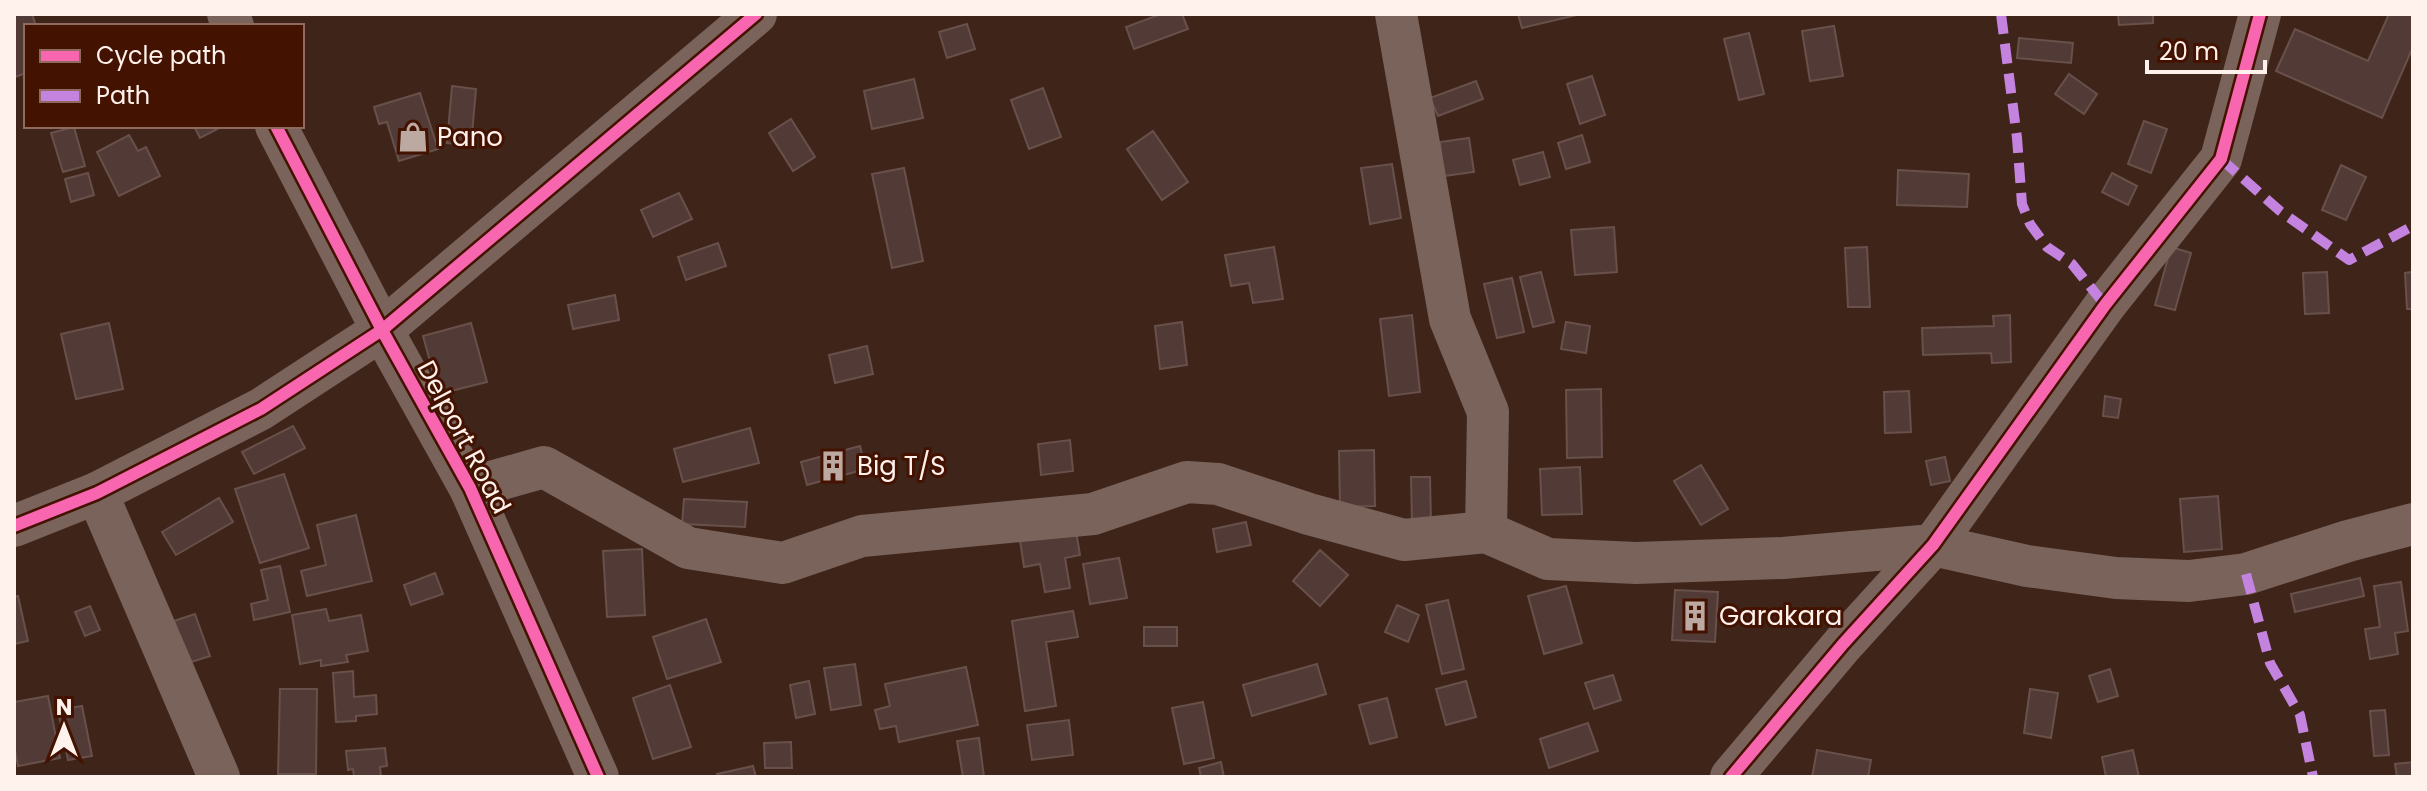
<svg xmlns="http://www.w3.org/2000/svg" width="2427" height="791" viewBox="0 0 2427 791" font-family="Poppins,sans-serif">
  <style>
    .building { fill: #523b36; stroke: #68504b; stroke-width: 2 }
    .lines { fill: none; stroke-linecap: round; stroke-linejoin: round }
    .minor { stroke: #79635a; stroke-width: 42 }
    .quiet { stroke: #c483df; stroke-width: 10; stroke-dasharray: 20 10; stroke-linecap: butt }
    .cycleway-casing { stroke: #441200; stroke-width: 17 }
    .cycleway { stroke: #f766af; stroke-width: 12 }
    .labels { text-anchor: middle; stroke-width: 6; stroke-linejoin: round; paint-order: stroke }
    .poi-label { font-size: 26px; fill: #fff1ec; stroke: #441200; text-anchor: start }
    .street-label { font-size: 26px; fill: #fff1ec; stroke: #441200 }
  </style>
  <rect width="100%" height="100%" fill="#3f2419"/>
  <g class="building">
    <polygon points="14,14 32,14 36,26 26,26 26,73 15,77"/>
    <polygon points="1161,14 1182,14 1188,29 1134,49 1126,27"/>
    <polygon points="1518,14 1581,14 1522,28"/>
    <polygon points="2118,14 2153,14 2153,23 2119,25"/>
    <polygon points="2389,14 2413,14 2413,47 2382,118 2276,71 2295,29 2368,61"/>
    <polygon points="967,24 975,49 947,58 939,32"/>
    <polygon points="1834,26 1843,76 1810,81 1802,31"/>
    <polygon points="1749,33 1764,94 1739,100 1724,39"/>
    <polygon points="2019,38 2073,43 2071,63 2017,58"/>
    <polygon points="2069,74 2097,94 2084,114 2055,94"/>
    <polygon points="1592,76 1605,115 1580,124 1567,84"/>
    <polygon points="914,79 923,118 872,129 864,91"/>
    <polygon points="1476,81 1483,99 1438,116 1430,98"/>
    <polygon points="452,86 476,89 471,145 447,143"/>
    <polygon points="1043,88 1061,137 1029,149 1011,100"/>
    <polygon points="420,93 438,149 399,161 387,122 379,124 374,107"/>
    <polygon points="791,119 815,157 793,171 769,133"/>
    <polygon points="2144,121 2167,129 2151,173 2128,164"/>
    <polygon points="194,126 223,126 200,138"/>
    <polygon points="74,127 85,166 63,172 51,133"/>
    <polygon points="1153,131 1188,182 1162,200 1127,149"/>
    <polygon points="129,135 138,151 146,147 160,176 119,196 97,152"/>
    <polygon points="1582,135 1590,162 1566,169 1558,143"/>
    <polygon points="1469,138 1474,172 1444,176 1440,142"/>
    <polygon points="1543,152 1550,177 1520,185 1513,160"/>
    <polygon points="1392,164 1401,218 1370,224 1361,168"/>
    <polygon points="2341,165 2366,177 2346,220 2322,210"/>
    <polygon points="904,168 923,261 892,268 872,174"/>
    <polygon points="1898,170 1969,174 1967,207 1897,205"/>
    <polygon points="88,173 94,195 71,202 65,179"/>
    <polygon points="2112,173 2137,186 2128,205 2102,192"/>
    <polygon points="679,193 692,219 653,237 641,210"/>
    <polygon points="1614,227 1617,272 1575,275 1571,230"/>
    <polygon points="718,243 726,266 686,280 678,257"/>
    <polygon points="1274,247 1283,299 1253,303 1249,283 1231,286 1225,255"/>
    <polygon points="1867,247 1870,307 1848,307 1845,248"/>
    <polygon points="2171,247 2191,253 2175,310 2155,305"/>
    <polygon points="1541,272 1554,322 1533,327 1520,277"/>
    <polygon points="2327,272 2329,313 2305,314 2303,273"/>
    <polygon points="2413,272 2413,309 2407,309 2405,273"/>
    <polygon points="1512,278 1524,332 1497,338 1484,284"/>
    <polygon points="615,295 619,320 573,329 568,305"/>
    <polygon points="1412,315 1420,392 1389,396 1380,319"/>
    <polygon points="2010,315 2011,362 1992,363 1991,353 1923,355 1922,328 1994,326 1993,316"/>
    <polygon points="1182,322 1187,365 1160,369 1155,326"/>
    <polygon points="1566,322 1590,326 1586,353 1561,349"/>
    <polygon points="109,323 123,389 76,399 61,334"/>
    <polygon points="471,323 487,382 439,394 423,336"/>
    <polygon points="867,346 873,374 835,383 829,355"/>
    <polygon points="1601,389 1602,457 1567,458 1566,390"/>
    <polygon points="1909,391 1911,432 1885,433 1884,392"/>
    <polygon points="2105,396 2121,399 2118,418 2103,416"/>
    <polygon points="293,426 305,448 254,474 242,452"/>
    <polygon points="750,428 759,463 683,482 674,449"/>
    <polygon points="1070,440 1073,471 1041,475 1038,444"/>
    <polygon points="860,446 866,469 807,485 801,462"/>
    <polygon points="1374,450 1375,506 1340,507 1339,451"/>
    <polygon points="1945,457 1950,481 1931,485 1926,461"/>
    <polygon points="1701,465 1728,509 1701,525 1674,481"/>
    <polygon points="1580,467 1582,514 1542,515 1540,469"/>
    <polygon points="284,474 309,548 260,563 235,489"/>
    <polygon points="1411,477 1430,477 1431,522 1412,523"/>
    <polygon points="2218,496 2222,549 2184,552 2180,499"/>
    <polygon points="219,498 233,522 176,555 162,532"/>
    <polygon points="684,499 747,502 745,527 682,524"/>
    <polygon points="356,515 372,581 307,596 301,571 326,565 317,525"/>
    <polygon points="1246,522 1251,545 1217,552 1213,529"/>
    <polygon points="1075,525 1080,555 1065,558 1070,588 1045,592 1040,564 1024,567 1019,534"/>
    <polygon points="642,549 645,615 607,617 603,551"/>
    <polygon points="1320,550 1348,575 1320,606 1293,581"/>
    <polygon points="1119,558 1127,598 1090,604 1083,564"/>
    <polygon points="280,566 290,612 254,620 251,604 268,600 261,570"/>
    <polygon points="435,573 443,594 411,605 404,585"/>
    <polygon points="2360,578 2364,596 2295,612 2291,594"/>
    <polygon points="2401,582 2408,631 2395,633 2398,654 2370,659 2365,629 2380,627 2374,586"/>
    <polygon points="1566,586 1582,643 1544,654 1528,596"/>
    <polygon points="1675,590 1718,592 1715,642 1672,640"/>
    <polygon points="18,596 28,641 14,644 14,597"/>
    <polygon points="1448,600 1464,669 1442,674 1426,605"/>
    <polygon points="1397,605 1419,615 1408,642 1385,632"/>
    <polygon points="90,606 100,630 85,636 75,612"/>
    <polygon points="326,609 329,621 361,615 368,651 346,655 348,662 321,666 321,660 300,664 292,615"/>
    <polygon points="1073,611 1078,637 1046,642 1056,706 1025,711 1012,621"/>
    <polygon points="195,614 210,656 188,663 174,621"/>
    <polygon points="706,619 721,662 667,679 653,637"/>
    <rect x="1144" y="627" width="33" height="19"/>
    <polygon points="855,664 861,705 831,710 824,668"/>
    <polygon points="1317,664 1326,694 1252,716 1243,685"/>
    <polygon points="966,667 978,725 899,742 896,726 880,729 875,710 890,706 885,684"/>
    <polygon points="2110,669 2118,696 2098,702 2089,676"/>
    <polygon points="353,671 354,697 376,695 377,714 356,716 356,721 336,722 333,673"/>
    <polygon points="1613,675 1621,700 1594,709 1585,683"/>
    <polygon points="809,681 815,714 796,718 790,685"/>
    <polygon points="1466,681 1476,717 1446,725 1436,689"/>
    <polygon points="670,685 691,747 653,759 633,698"/>
    <polygon points="280,689 317,689 316,774 278,774"/>
    <polygon points="2030,689 2058,693 2051,738 2024,733"/>
    <polygon points="48,696 60,758 18,766 14,745 14,702"/>
    <polygon points="1387,698 1397,737 1370,744 1359,705"/>
    <polygon points="1203,702 1214,758 1184,764 1172,708"/>
    <polygon points="82,706 92,756 68,760 58,710"/>
    <polygon points="2385,710 2389,755 2374,756 2370,711"/>
    <polygon points="1069,720 1073,755 1032,760 1027,725"/>
    <polygon points="1588,723 1598,751 1549,768 1540,739"/>
    <polygon points="979,738 984,777 963,777 957,741"/>
    <polygon points="791,742 792,768 765,768 764,743"/>
    <polygon points="385,748 387,766 380,767 381,777 354,777 353,769 348,770 346,751"/>
    <polygon points="1817,750 1871,760 1868,777 1812,777"/>
    <polygon points="2133,750 2139,777 2106,777 2102,757"/>
    <polygon points="1221,762 1224,777 1201,777 1199,768"/>
    <polygon points="2413,762 2413,777 2397,777 2395,764"/>
    <polygon points="753,766 756,777 718,777 717,774"/>
  </g>
  <g class="lines">
    <g class="minor">
      <polyline points="228,14 233,26"/>
      <polyline points="1396,14 1450,319 1488,412 1486,532"/>
      <polyline points="276,126 382,330 470,488 598,777"/>
      <polyline points="470,488 544,467 688,548 783,563 862,536 1093,514 1187,482 1218,484 1309,514 1404,540 1486,532 1548,559 1636,563 1783,558 1933,545 2027,566 2116,578 2189,581 2246,574 2348,541 2413,524"/>
      <polyline points="97,493 219,777"/>
      <polyline points="14,526 97,493 261,409 382,330 756,14"/>
      <polyline points="1731,777 1843,644 1933,545 2105,305 2221,159 2260,14"/>
    </g>
    <g class="quiet">
      <polyline points="2001,14 2017,138 2022,204 2030,224 2047,247 2072,264 2105,305"/>
      <polyline points="2221,159 2280,211 2349,260 2413,226"/>
      <polyline points="2246,574 2270,663 2300,715 2313,777"/>
    </g>
    <g class="cycleway-casing">
      <g id="cycleway">
        <polyline points="276,126 382,330 470,488 598,777"/>
        <polyline points="14,526 97,493 261,409 382,330 756,14"/>
        <polyline points="1731,777 1843,644 1933,545 2105,305 2221,159 2260,14"/>
      </g>
    </g>
    <use href="#cycleway" class="cycleway"/>
  </g>
  <defs>
    <g id="shop-bare" transform="scale(2.4)"><path d="M-5-2.5h2.3a2.7 3.5 0 0 1 5.4 0H5L5.5 6h-11ZM-1.5-2.5h3a1.5 2.3 0 0 0-3 0Z" fill="#bca9a2" stroke="#441200" stroke-width="2.5" paint-order="stroke"/></g>
    <g id="building-bare" transform="scale(2.4)"><path d="M-4-6H4V6H1V3H-1V6H-4ZM-2.5-4.3h1.7v1.8h-1.7ZM.8-4.3h1.7v1.8H.8ZM-2.5-1h1.7V.8h-1.7ZM.8-1h1.7V.8H.8Z" fill="#bca9a2" stroke="#441200" stroke-width="2.5" paint-order="stroke"/></g>
  </defs>
  <g fill-rule="evenodd">
    <use href="#shop-bare" x="413" y="137"/>
    <use href="#building-bare" x="833" y="466"/>
    <use href="#building-bare" x="1695" y="616"/>
  </g>
  <g class="labels">
    <g class="poi-label">
      <text x="437" y="146">Pano</text>
      <text x="857" y="475">Big T/S</text>
      <text x="1719" y="625">Garakara</text>
    </g>
    <g class="street-label">
      <text transform="translate(464 437) rotate(62)" y="9">Delport Road</text>
    </g>
  </g>
  <rect width="2427" height="791" fill="none" stroke="#fff1ec" stroke-width="32"/>
  <rect x="24" y="24" width="280" height="104" fill="#441200" stroke="#8f6b5e" stroke-width="2"/>
  <rect x="40" y="50" width="40" height="12" fill="#f766af" stroke="#8f6b5e" stroke-width="2"/>
  <text x="96" y="64" font-size="24" fill="#fff1ec">Cycle path</text>
  <rect x="40" y="90" width="40" height="12" fill="#c483df" stroke="#8f6b5e" stroke-width="2"/>
  <text x="96" y="104" font-size="24" fill="#fff1ec">Path</text>
  <g transform="translate(64 727)" stroke="#441200" stroke-width="6" paint-order="stroke">
  <path d="M0-6L14 30L0 20L-14 30Z" fill="#fff1ec"/>
  <text y="-12" font-size="22" font-weight="bold" text-anchor="middle" fill="#fff1ec">N</text>
  </g>
  <path d="M2147 60v12h118v-12" fill="none" stroke="#fff1ec" stroke-width="4"/>
  <text x="2159" y="60" font-size="24" fill="#fff1ec" stroke="#441200" stroke-width="6" paint-order="stroke">20 m</text>
</svg>
